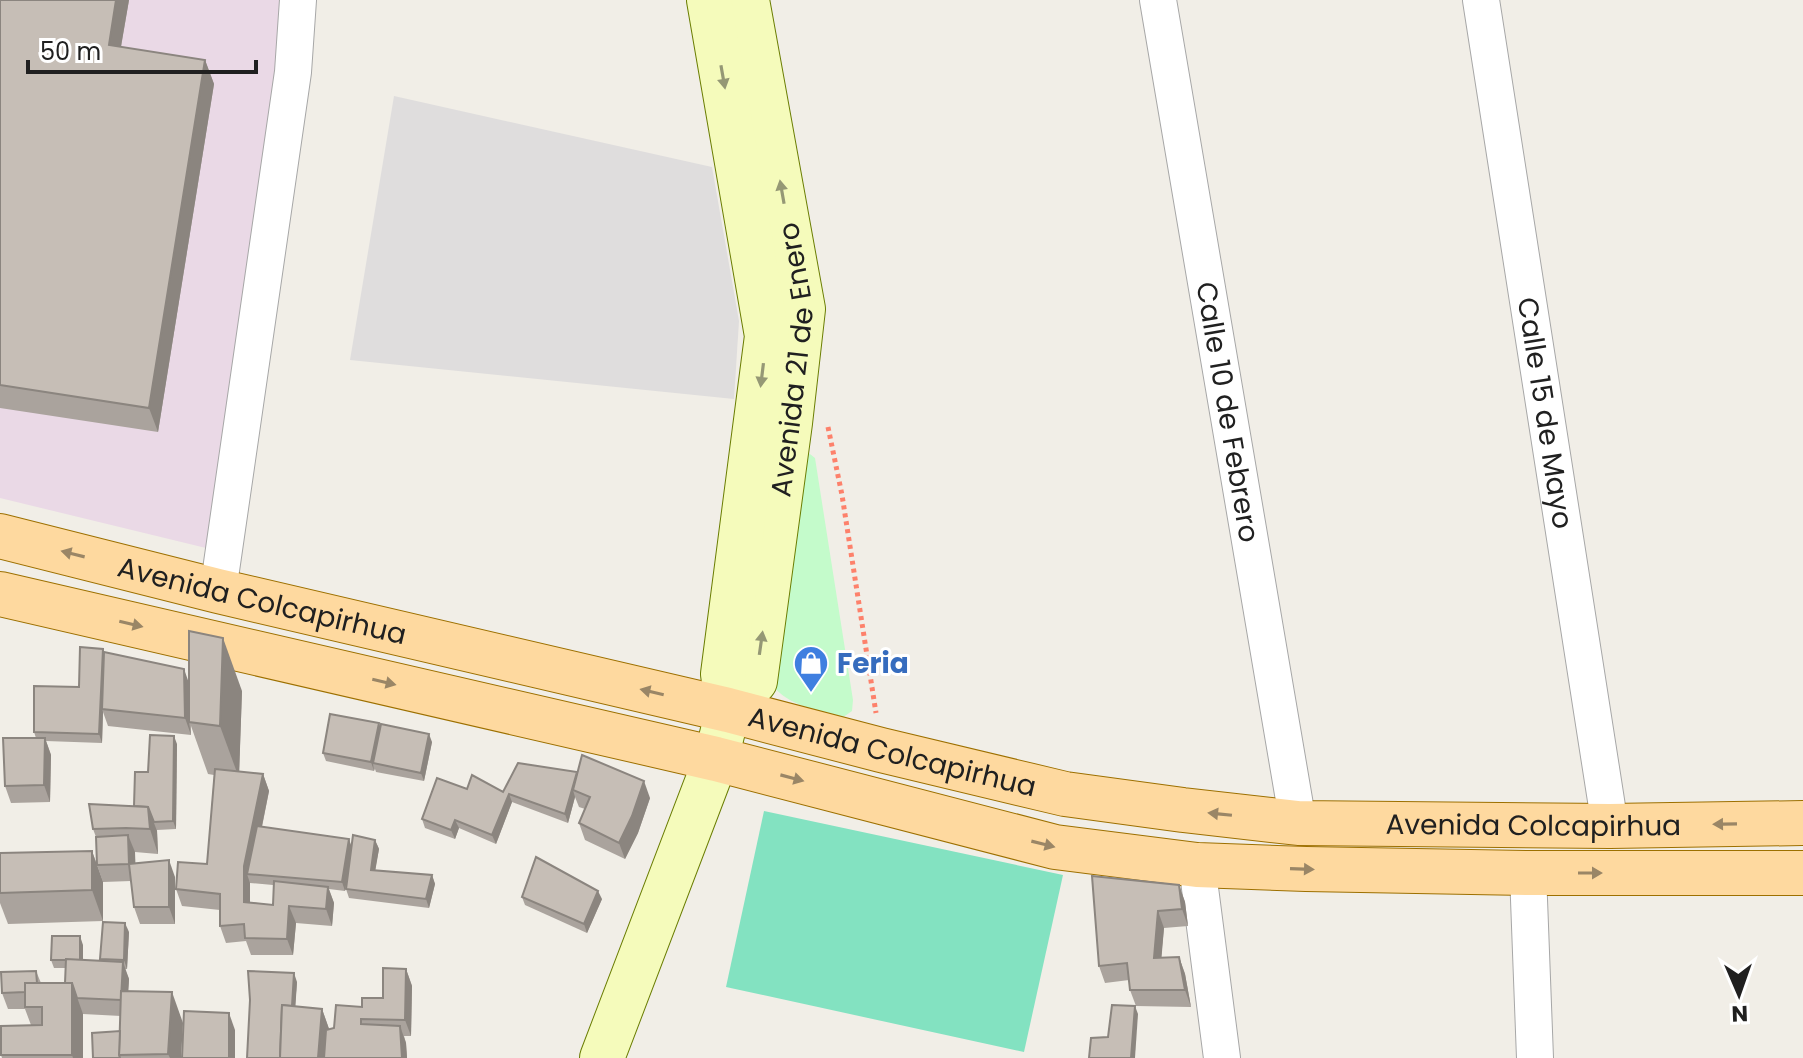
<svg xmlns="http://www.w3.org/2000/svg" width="1803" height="1058" viewBox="0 0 1803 1058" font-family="Poppins,sans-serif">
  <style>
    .residential { fill: #dfdddd }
    .industrial { fill: #ead9e6 }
    .park { fill: #c4fbcb }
    .pitch { fill: #83e2c1 }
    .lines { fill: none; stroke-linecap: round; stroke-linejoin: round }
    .street-casing { stroke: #a7a7a7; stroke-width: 38 }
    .secondary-casing { stroke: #6a7d02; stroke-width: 46 }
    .primary-casing { stroke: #9d7000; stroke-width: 46 }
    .path { stroke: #fd816b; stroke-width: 5; stroke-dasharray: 4 4; stroke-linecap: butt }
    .street { stroke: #fff; stroke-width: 36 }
    .secondary { stroke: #f5fbbb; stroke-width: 44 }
    .primary { stroke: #fed99f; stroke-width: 44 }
    .wall { fill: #aaa39d; fill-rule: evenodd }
    .shaded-wall { fill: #8b857f }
    .building { fill: #c6beb6; stroke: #8b857f; stroke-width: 2 }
    .oneway { fill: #959875 }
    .oneway2 { fill: #9a8666 }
    .labels { text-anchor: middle; stroke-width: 6; stroke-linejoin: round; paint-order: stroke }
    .street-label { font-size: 28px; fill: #202020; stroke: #fff }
    .shop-label { font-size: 28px; font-weight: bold; fill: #366cbe; stroke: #fff; text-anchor: start }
  </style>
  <rect width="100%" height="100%" fill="#f1eee7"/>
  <polygon class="residential" points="394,96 712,167 739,321 734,399 350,360"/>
  <polygon class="industrial" points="0,0 281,0 277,59 206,548 0,498"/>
  <path class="park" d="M806 451 815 458 853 700 852 711 842 718C818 710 789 706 773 686Z"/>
  <polygon class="pitch" points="764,811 1063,875 1024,1052 726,987"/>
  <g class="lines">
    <g class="street-casing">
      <g id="street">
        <path id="s1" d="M1158 0 1298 823"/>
        <path id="s2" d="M1481 0 1610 826"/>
        <polyline points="218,591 293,72 298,0"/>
        <polyline points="1197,865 1222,1058"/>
        <polyline points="1528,873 1535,1058"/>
      </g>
    </g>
    <g class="secondary-casing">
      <g id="secondary">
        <path id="s3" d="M728 710 755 681 790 423 803 309 747 0"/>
        <polyline points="602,1058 716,759 728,710 723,674 767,336 709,0"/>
      </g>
    </g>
    <g class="primary-casing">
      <g id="primary">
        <path id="s4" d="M0 536 218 591 728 710 881 750 1065 794 1183 810 1298 823 1610 826 1803 823"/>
        <polyline points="0,594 716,759 1055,847 1197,865 1306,869 1528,873 1803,873"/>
      </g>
    </g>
    <polyline class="path" points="828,427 842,495 876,713"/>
    <use href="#street" class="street"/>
    <use href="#secondary" class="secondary"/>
    <use href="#primary" class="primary"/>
  </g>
  <g class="wall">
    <polygon points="0,0 129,0 121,47 205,60 214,84 158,432 0,408"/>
    <path d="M103 649 104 652 189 683 242 691 239 772 263 774 269 791 262 827 349 839 351 847 375 840 379 849 375 870 432 875 435 884 429 908 349 898 346 889 347 876 345 891 329 889 334 903 332 926 296 923 293 955H251L246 941 226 943 220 926V910L182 906 176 889 207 864 214 775 208 774 191 726V735L108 726 103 712 102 743 46 741 51 755 50 802 11 803 5 786 36 738 34 732 79 687ZM250 883 273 885V905L250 902Z"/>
    <polygon points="380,727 432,742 424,781 376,772 375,769 374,771 326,761 323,753"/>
    <polygon points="177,744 176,829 157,830 158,854 135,852 135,863 175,877 175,924 140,924 134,907 131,881 103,882 97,865 96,837 93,829 134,806 148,772"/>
    <polygon points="518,763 650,798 638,833 625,859 585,840 579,823 585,809 579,807 575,797 568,823 512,802 496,844 459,828 455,839 425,828 422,819 467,789 503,792"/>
    <polygon points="92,851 103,882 103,921 8,924 0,903 0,893"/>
    <polygon points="1179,885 1185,902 1188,926 1164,928 1161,958 1179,957 1185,974 1191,1007 1136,1006 1130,990 1129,980 1105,983 1099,966"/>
    <polygon points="522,897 602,899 587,933 525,905"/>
    <polygon points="129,932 127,969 125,969 129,979 128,991 181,1058 93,1058 120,1031 121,1016 83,1014 83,1058 2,1058 1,1055 31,1025 25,1009 8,1009 2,993 36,971 41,983 65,983 66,968 54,968 51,960 83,945 83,960 101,961 100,959"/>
    <polygon points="406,969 412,986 411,1036 404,1036 406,1043 407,1058 247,1058 297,982 295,1006 322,1009 329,1029 334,1028 362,1007 383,998"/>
  </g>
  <g class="shaded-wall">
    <polygon points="116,0 129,0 117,69 109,45"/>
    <polygon points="205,60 214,84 158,432 149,408"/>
    <polygon points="223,638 242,691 239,778 220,726"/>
    <polygon points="103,649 106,658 102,709 103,712 102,743 99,734"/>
    <polygon points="184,669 190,686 189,722 191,735 185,718"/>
    <polygon points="379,723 382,732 373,763 374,771 371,762"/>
    <polygon points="429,734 432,742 424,781 421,773"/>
    <polygon points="174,736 177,744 176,829 173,821"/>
    <polygon points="45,738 51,755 50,802 44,785"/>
    <polygon points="577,772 573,790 575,797 568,823 565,814"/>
    <polygon points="263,774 269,791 252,875 247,874 250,883 250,918 244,902 244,866"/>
    <polygon points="644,781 650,798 638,833 625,859 619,843"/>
    <polygon points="509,794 512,802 496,844 492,835"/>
    <polygon points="148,807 157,831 158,854 150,829"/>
    <polygon points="455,820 459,828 455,839 451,830"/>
    <polygon points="128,835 135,852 136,880 129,864"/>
    <polygon points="349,839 352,848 345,891 342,882"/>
    <polygon points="375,840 379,849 374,878 371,870"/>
    <polygon points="92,851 103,882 103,921 92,890"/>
    <polygon points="169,860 175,877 175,924 169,907"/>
    <polygon points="432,875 435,884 429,908 426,899"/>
    <polygon points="1179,885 1185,902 1188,926 1182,909"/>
    <polygon points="328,887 334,903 332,926 326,909"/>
    <polygon points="598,891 602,899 587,933 584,924"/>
    <polygon points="289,906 296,923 293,955 287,939"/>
    <polygon points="1158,911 1164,928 1160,975 1154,958"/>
    <polygon points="125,923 129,932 127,969 124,960"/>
    <polygon points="80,936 83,945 83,969 80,960"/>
    <polygon points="1179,957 1185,974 1191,1007 1185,990"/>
    <polygon points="123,962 129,979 127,1016 121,1000"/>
    <polygon points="406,969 412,986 411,1036 405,1020"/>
    <polygon points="294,973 297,982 292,1058 289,1058"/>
    <polygon points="72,983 83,1014 83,1058 73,1058 72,1055"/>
    <polygon points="172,992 183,1023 181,1058 170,1058 168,1054"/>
    <polygon points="1135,1006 1138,1014 1135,1058 1131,1058"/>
    <polygon points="322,1009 333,1040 332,1058 318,1058"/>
    <polygon points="229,1013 235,1030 235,1058 229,1058"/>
    <polygon points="400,1026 406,1043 407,1058 402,1058"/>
  </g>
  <g class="building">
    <polygon points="0,0 116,0 109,45 205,60 149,408 0,385"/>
    <polygon points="189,631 223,638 220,726 189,722"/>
    <polygon points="80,647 103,649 99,734 34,732 34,686 79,687"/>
    <polygon points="104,652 184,669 185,718 102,709"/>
    <polygon points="330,714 379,723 371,762 323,753"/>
    <polygon points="381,724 429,734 421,773 373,763"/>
    <polygon points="150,735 174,736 173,821 154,822 148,807 134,806 135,772 148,772"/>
    <polygon points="3,738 45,738 44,785 5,786"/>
    <polygon points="582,755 644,781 632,816 619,843 579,823 590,797 573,790"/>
    <polygon points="518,763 577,772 565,814 509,794 492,835 455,820 451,830 422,819 437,778 467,789 472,775 503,792"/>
    <polygon points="215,769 263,774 244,866 244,902 273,905 274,881 328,887 326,909 289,906 287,939 245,938 244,924 220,926 220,894 176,889 178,862 207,864"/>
    <polygon points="89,804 148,807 150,829 126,828 93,829"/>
    <polygon points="257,826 349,839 342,882 247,874"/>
    <polygon points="128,835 129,864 97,865 96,837"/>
    <polygon points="353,835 375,840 371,870 432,875 426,899 346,889"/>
    <polygon points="92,851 92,890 0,893 0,853"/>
    <polygon points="536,857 598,891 584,924 522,897"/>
    <polygon points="169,860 169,907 134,907 129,864"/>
    <polygon points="1092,876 1179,885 1182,909 1158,911 1154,958 1179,957 1185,990 1130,990 1127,963 1099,966"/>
    <polygon points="103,922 125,923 124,960 100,959"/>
    <polygon points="52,936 80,936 80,960 51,960"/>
    <polygon points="66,959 123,962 121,1000 77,998 72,983 65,983"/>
    <polygon points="383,968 406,969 405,1020 361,1019 361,1024 400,1026 402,1058 324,1058 326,1030 334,1028 336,1005 362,1007 362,998 383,998"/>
    <polygon points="36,971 37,983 25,983 25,992 2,993 1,972"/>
    <polygon points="248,971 294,973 292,1006 282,1005 280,1058 247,1058 250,1000"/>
    <polygon points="25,983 72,983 72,1055 1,1055 1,1026 42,1025 42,1007 25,1007"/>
    <polygon points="121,991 172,992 168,1054 119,1055"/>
    <polygon points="282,1005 322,1009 318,1058 280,1058"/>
    <polygon points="1112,1005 1135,1006 1131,1058 1089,1058 1091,1038 1108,1037"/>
    <polygon points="184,1011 229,1013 229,1058 182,1058"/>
    <polygon points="120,1031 119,1055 120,1058 93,1058 92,1033"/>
  </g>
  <defs><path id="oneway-solid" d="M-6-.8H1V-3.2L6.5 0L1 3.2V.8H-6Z" transform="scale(2)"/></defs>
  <g class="oneway">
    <use href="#oneway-solid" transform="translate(723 77) rotate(80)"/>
    <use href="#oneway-solid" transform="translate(782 192) rotate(-100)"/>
    <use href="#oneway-solid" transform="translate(762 375) rotate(97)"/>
    <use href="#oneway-solid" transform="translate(761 643) rotate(-82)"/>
  </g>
  <g class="oneway2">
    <use href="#oneway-solid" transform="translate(73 554) rotate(-166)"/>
    <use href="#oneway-solid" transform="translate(131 624) rotate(13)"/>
    <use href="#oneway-solid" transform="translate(384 682) rotate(13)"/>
    <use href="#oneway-solid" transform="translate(652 692) rotate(-167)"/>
    <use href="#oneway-solid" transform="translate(792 778) rotate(15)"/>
    <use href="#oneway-solid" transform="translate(1220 814) rotate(-174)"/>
    <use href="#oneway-solid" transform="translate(1725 824) rotate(179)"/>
    <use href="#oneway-solid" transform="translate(1043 844) rotate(14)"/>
    <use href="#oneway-solid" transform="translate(1302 869) rotate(2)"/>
    <use href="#oneway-solid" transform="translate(1590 873)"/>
  </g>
  <defs>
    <g id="shop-pin" transform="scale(1.8)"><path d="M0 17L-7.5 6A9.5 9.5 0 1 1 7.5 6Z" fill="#3f7fe0" stroke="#fff"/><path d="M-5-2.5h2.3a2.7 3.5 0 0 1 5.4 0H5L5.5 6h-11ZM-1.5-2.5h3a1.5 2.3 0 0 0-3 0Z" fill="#fff"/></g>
  </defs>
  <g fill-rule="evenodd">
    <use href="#shop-pin" x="811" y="663"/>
  </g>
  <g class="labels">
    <g class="street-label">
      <text dy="10" stroke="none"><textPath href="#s3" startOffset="364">Avenida 21 de Enero</textPath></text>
      <text dy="10" stroke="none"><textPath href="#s1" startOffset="418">Calle 10 de Febrero</textPath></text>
      <text dy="10" stroke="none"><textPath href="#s2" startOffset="418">Calle 15 de Mayo</textPath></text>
      <text dy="10" stroke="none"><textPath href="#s4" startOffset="270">Avenida Colcapirhua</textPath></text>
      <text dy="10" stroke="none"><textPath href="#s4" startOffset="918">Avenida Colcapirhua</textPath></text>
      <text dy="10" stroke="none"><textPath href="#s4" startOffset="1566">Avenida Colcapirhua</textPath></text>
    </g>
    <g class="shop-label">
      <text x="837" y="673">Feria</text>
    </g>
  </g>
  <g transform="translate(1739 994) rotate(178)" stroke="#ffffff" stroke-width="6" paint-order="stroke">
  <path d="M0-6L14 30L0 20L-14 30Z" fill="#202020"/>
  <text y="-12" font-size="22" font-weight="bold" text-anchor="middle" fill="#202020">N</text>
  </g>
  <path d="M28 60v12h228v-12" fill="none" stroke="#202020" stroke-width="4"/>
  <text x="40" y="60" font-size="24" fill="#202020" stroke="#ffffff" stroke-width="6" paint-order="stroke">50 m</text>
</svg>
